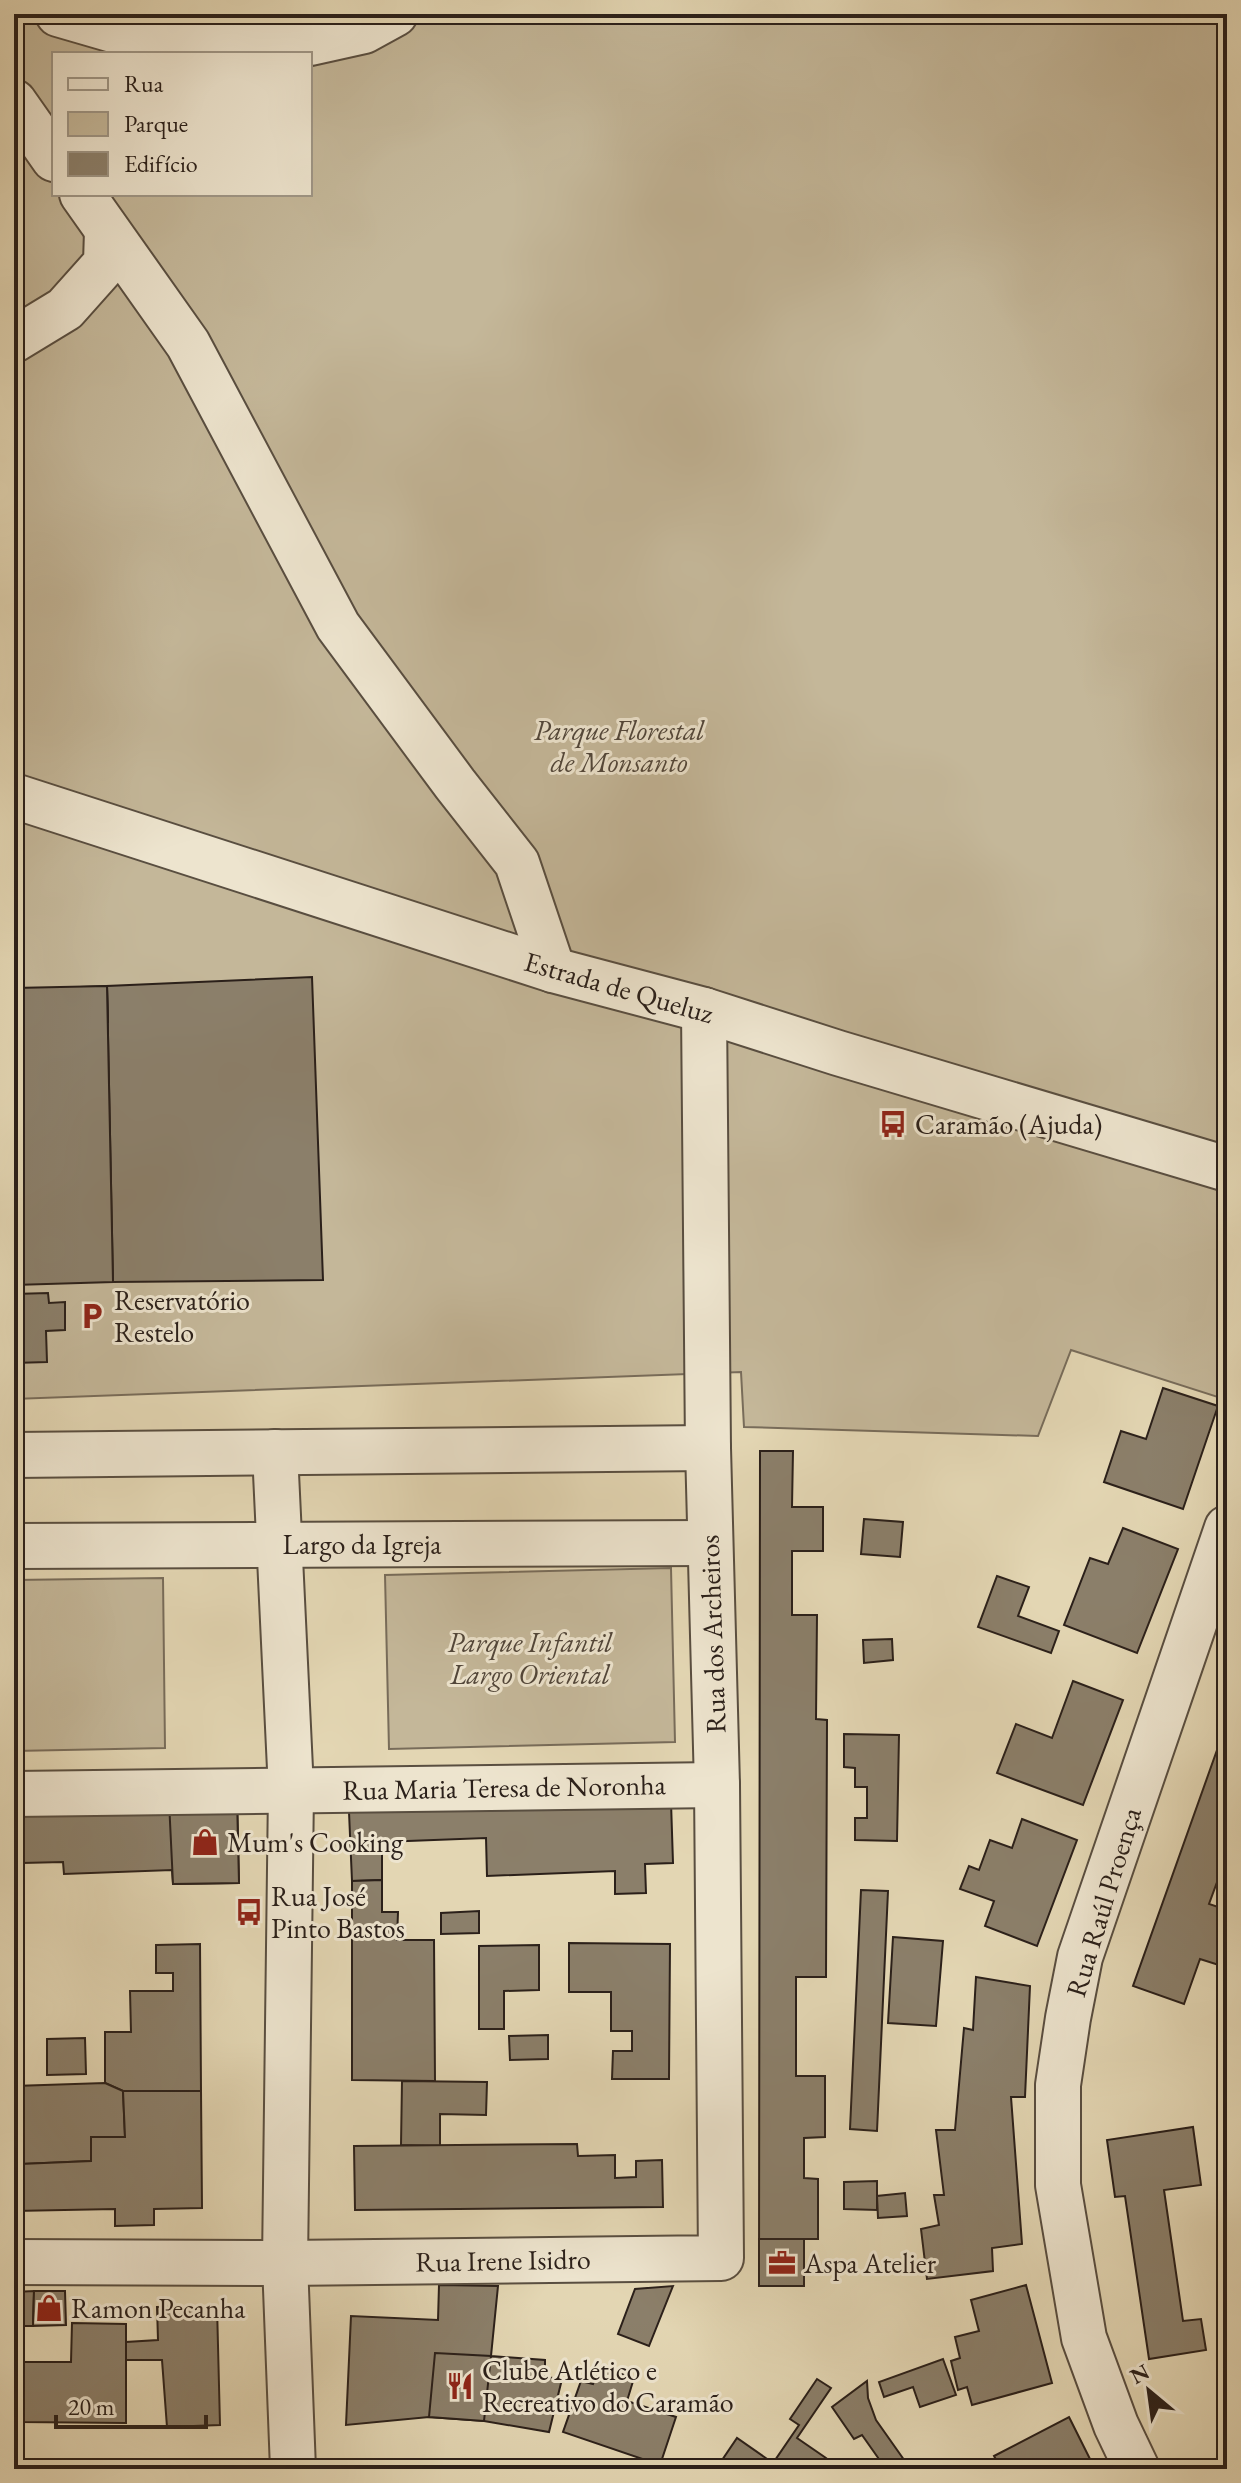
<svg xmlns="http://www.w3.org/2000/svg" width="1241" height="2483" viewBox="0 0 1241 2483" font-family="'EB Garamond',serif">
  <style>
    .green { fill: #c4b799; stroke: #786c5a; stroke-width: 2; fill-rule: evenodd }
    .building { fill: #8b7f6a; stroke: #2b201a; stroke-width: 2 }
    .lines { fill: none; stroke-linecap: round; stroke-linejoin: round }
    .minor-casing { stroke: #594e40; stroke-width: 48 }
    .minor { stroke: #ede4ce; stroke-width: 44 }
    .labels { text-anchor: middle; stroke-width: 6; stroke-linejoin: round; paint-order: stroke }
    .park-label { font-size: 28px; font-style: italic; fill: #51463a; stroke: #ede4ce }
    .street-label { font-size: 28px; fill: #2b201a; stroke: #ede4ce }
    .poi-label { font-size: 28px; fill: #2b201a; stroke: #ede4ce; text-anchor: start }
  </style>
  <rect width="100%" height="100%" fill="#e3d6b3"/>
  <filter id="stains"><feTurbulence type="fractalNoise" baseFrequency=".0025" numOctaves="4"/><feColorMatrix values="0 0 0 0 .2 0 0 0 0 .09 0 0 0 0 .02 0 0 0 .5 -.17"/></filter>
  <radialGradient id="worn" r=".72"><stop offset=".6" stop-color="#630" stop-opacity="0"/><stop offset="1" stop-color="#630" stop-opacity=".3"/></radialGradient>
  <g class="green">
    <path d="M14 14H1227V1400L1071 1350 1038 1436 744 1427 741 1372 14 1399ZM54 54H310V194H54Z"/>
    <polygon points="671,1568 675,1742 389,1749 385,1575"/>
    <polygon points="163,1578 165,1748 14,1751 14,1580"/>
  </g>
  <g class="building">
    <polygon points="312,977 323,1280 113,1282 107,986"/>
    <polygon points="107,986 108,1022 82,1022 81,987"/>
    <polygon points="107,986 113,1282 14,1285 14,988"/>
    <polygon points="48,1293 49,1303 65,1302 65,1330 46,1331 47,1362 14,1363 14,1294"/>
    <polygon points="1163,1388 1218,1406 1183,1509 1104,1482 1121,1431 1146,1439"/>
    <polygon points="760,1451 793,1451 792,1507 823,1507 823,1551 792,1551 792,1615 817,1615 816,1719 827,1720 826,1977 796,1977 796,2076 825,2076 825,2137 804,2138 804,2178 818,2179 818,2239 804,2239 804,2286 759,2286"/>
    <polygon points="864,1519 903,1522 900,1557 861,1554"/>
    <polygon points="1123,1528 1178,1549 1137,1653 1064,1625 1090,1558 1108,1564"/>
    <polygon points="997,1576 1029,1587 1018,1616 1059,1631 1051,1653 978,1627"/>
    <polygon points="892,1639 893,1660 864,1663 863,1640"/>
    <polygon points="1073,1681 1123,1700 1083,1805 997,1773 1016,1724 1052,1738"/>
    <polygon points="1227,1722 1227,1855 1209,1904 1227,1910 1227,1953 1222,1966 1200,1959 1184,2004 1133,1986"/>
    <polygon points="844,1734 899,1735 897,1841 855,1840 855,1818 867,1818 867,1787 855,1787 855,1768 844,1767"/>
    <polygon points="237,1798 239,1883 173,1884 172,1870 64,1874 63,1862 22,1863 22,1880 14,1880 14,1805"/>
    <polygon points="237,1798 239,1883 173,1884 169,1801"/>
    <polygon points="671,1802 673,1863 645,1864 646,1893 615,1894 615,1871 487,1876 486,1838 382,1842 382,1880 352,1881 349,1812"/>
    <polygon points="1022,1819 1077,1840 1037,1946 985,1926 994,1901 960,1889 969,1866 979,1870 990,1840 1012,1848"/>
    <polygon points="382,1880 382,1912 398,1912 397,1940 434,1940 435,2081 352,2080 352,1881"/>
    <polygon points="861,1890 888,1891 877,2131 850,2129"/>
    <polygon points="479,1911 479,1933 441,1934 441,1913"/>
    <polygon points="893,1937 943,1941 936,2026 888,2023"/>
    <polygon points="569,1943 670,1944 669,2079 612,2079 613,2051 632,2051 632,2031 611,2031 611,1992 569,1992"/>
    <polygon points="200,1944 201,2091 123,2091 105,2083 105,2032 131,2032 130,1991 173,1991 173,1973 156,1973 156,1945"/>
    <polygon points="539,1945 539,1990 504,1991 504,2029 479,2029 479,1946"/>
    <polygon points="976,1977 1030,1986 1025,2097 1011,2097 1022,2244 992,2248 993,2271 927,2279 921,2229 939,2225 934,2195 944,2195 936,2130 955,2130 964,2028 973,2030"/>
    <polygon points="548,2035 548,2059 510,2060 509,2036"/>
    <polygon points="85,2038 86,2074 47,2075 47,2039"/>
    <polygon points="402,2081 487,2082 486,2115 440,2114 440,2146 401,2145"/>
    <polygon points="105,2083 123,2091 125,2137 91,2137 91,2161 21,2164 20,2124 14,2125 14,2086"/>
    <polygon points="123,2091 201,2091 202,2208 154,2209 154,2225 115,2226 115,2209 14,2211 14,2149 22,2149 21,2164 91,2161 91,2137 125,2137"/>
    <polygon points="1193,2127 1201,2185 1164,2190 1183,2321 1201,2319 1206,2350 1149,2359 1125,2196 1115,2197 1107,2140"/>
    <polygon points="577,2144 578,2156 615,2155 615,2178 636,2177 636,2161 662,2160 663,2207 355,2210 354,2146"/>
    <polygon points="877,2181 877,2210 844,2209 844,2182"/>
    <polygon points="905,2193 907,2216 878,2218 877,2196"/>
    <rect x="759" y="2239" width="45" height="47"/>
    <polygon points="439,2285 498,2286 491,2356 545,2360 545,2377 562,2379 549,2432 484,2421 429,2417 346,2425 351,2316 438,2320"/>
    <polygon points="1026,2285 1052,2383 972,2405 967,2387 958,2390 951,2361 960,2358 955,2337 979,2331 971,2300"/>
    <polygon points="673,2286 649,2346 618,2334 635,2289"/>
    <polygon points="34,2291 33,2326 14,2326 14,2292"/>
    <polygon points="34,2291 65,2291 66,2325 33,2326"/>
    <polygon points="217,2306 220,2425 167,2427 162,2360 126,2360 126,2342 158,2340 157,2307"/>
    <polygon points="72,2323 126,2324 126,2423 20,2422 20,2362 71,2362"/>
    <polygon points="435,2353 491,2356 484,2421 429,2417"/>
    <polygon points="943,2359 956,2395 920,2407 913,2387 884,2397 879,2382"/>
    <polygon points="599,2367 634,2378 627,2401 676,2417 660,2465 563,2432 581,2381 593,2384"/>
    <polygon points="817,2379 831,2388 797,2438 826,2458 819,2469 716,2469 737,2438 773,2463 799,2425 790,2419"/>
    <polygon points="867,2381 868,2398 876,2420 907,2464 901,2469 886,2469 862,2435 854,2439 832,2407"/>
    <polygon points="1069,2417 1095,2469 1001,2469 994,2456"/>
  </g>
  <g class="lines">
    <g class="minor-casing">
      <g id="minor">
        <polyline points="58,14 120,32 191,46 310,43 364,31 395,14"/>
        <polyline points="14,102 54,159"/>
        <polyline points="82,194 188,344 338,626 455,784 517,863 553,970"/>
        <polyline points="14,340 65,309 106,263 107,231"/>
        <polyline points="14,796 553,970 704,1010 838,1053 1227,1169"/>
        <polyline points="275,1452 291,1790 285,2263 293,2469"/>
        <polyline points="14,1455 708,1448"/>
        <polyline points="14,1546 709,1543"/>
        <polyline points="14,1794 717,1785"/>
        <polyline points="14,2262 285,2263 721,2258 717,1785 708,1448 704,1010"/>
        <polyline points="1137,2469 1116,2425 1084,2338 1058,2185 1058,2085 1068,2018 1080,1957 1227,1528"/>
      </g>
    </g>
    <use href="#minor" class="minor"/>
  </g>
  <defs>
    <g id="bus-bare" transform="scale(2.16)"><path d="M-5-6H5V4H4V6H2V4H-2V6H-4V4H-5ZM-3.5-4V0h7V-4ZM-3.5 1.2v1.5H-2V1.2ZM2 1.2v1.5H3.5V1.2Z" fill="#8f2418" stroke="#ede4ce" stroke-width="2.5" paint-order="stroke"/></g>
    <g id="parking-bare" transform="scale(2.16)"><path d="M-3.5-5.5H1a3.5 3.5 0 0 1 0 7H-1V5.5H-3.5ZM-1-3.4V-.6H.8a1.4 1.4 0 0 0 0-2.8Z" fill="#8f2418" stroke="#ede4ce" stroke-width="2.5" paint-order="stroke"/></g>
    <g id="shop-bare" transform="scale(2.16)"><path d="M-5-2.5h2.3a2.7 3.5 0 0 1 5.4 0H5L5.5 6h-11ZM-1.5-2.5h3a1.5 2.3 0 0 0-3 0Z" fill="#8f2418" stroke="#ede4ce" stroke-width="2.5" paint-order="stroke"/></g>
    <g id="office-bare" transform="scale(2.16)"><path d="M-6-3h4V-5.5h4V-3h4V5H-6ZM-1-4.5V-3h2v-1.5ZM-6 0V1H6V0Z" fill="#8f2418" stroke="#ede4ce" stroke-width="2.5" paint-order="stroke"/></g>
    <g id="restaurant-bare" transform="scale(2.16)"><path d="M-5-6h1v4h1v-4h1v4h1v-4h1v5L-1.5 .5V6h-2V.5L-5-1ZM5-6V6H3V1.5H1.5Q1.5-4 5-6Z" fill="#8f2418" stroke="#ede4ce" stroke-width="2.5" paint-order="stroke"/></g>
  </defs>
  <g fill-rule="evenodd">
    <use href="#bus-bare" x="893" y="1124"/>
    <use href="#parking-bare" x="92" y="1316"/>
    <use href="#shop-bare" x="205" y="1842"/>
    <use href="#bus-bare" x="249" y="1912"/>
    <use href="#office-bare" x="782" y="2263"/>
    <use href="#shop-bare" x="49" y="2308"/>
    <use href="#restaurant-bare" x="460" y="2386"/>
  </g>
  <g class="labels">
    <g class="park-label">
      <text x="619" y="740">Parque Florestal<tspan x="619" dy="32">de Monsanto</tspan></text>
      <text x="530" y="1652">Parque Infantil<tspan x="530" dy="32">Largo Oriental</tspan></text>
    </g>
    <g class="street-label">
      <text transform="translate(619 987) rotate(16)" y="10">Estrada de Queluz</text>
      <text x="362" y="1554">Largo da Igreja</text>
      <text transform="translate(712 1634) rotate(-92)" y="10">Rua dos Archeiros</text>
      <text transform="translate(504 1787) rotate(-1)" y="10">Rua Maria Teresa de Noronha</text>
      <text transform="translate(1103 1902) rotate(-73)" y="10">Rua Raúl Proença</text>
      <text transform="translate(503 2260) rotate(-1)" y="10">Rua Irene Isidro</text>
    </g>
    <g class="poi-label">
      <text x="915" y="1134">Caramão (Ajuda)</text>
      <text x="114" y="1310">Reservatório<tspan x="114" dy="32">Restelo</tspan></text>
      <text x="227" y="1852">Mum's Cooking</text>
      <text x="271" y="1906">Rua José<tspan x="271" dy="32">Pinto Bastos</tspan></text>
      <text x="804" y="2273">Aspa Atelier</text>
      <text x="71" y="2318">Ramon Pecanha</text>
      <text x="482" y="2380">Clube Atlético e<tspan x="482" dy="32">Recreativo do Caramão</tspan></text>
    </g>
  </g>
  <rect width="1241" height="2483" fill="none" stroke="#e3d6b3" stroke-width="48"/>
  <rect x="16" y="16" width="1209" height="2451" fill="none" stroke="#2b201a" stroke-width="4"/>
  <rect x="24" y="24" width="1193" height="2435" fill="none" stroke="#2b201a" stroke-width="2"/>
  <rect x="52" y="52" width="260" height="144" fill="#ede4ce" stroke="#9f9686" stroke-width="2"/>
  <rect x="68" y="78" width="40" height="12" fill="#ede4ce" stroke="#9f9686" stroke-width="2"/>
  <text x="124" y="92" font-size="24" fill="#2b201a">Rua</text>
  <rect x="68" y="112" width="40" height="24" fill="#c4b799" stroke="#9f9686" stroke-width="2"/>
  <text x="124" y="132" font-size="24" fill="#2b201a">Parque</text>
  <rect x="68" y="152" width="40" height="24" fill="#8b7f6a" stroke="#9f9686" stroke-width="2"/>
  <text x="124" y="172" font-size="24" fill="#2b201a">Edifício</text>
  <g transform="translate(1149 2391) rotate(331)" stroke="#ede4ce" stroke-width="6" paint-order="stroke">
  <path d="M0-6L14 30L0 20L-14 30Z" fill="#2b201a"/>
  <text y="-12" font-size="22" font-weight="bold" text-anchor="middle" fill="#2b201a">N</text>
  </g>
  <path d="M56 2415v12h150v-12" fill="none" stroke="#2b201a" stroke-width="4"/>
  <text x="68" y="2415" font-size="24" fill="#2b201a" stroke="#ede4ce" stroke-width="6" paint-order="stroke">20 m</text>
  <rect width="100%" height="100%" filter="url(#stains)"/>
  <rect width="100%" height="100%" fill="url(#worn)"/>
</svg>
